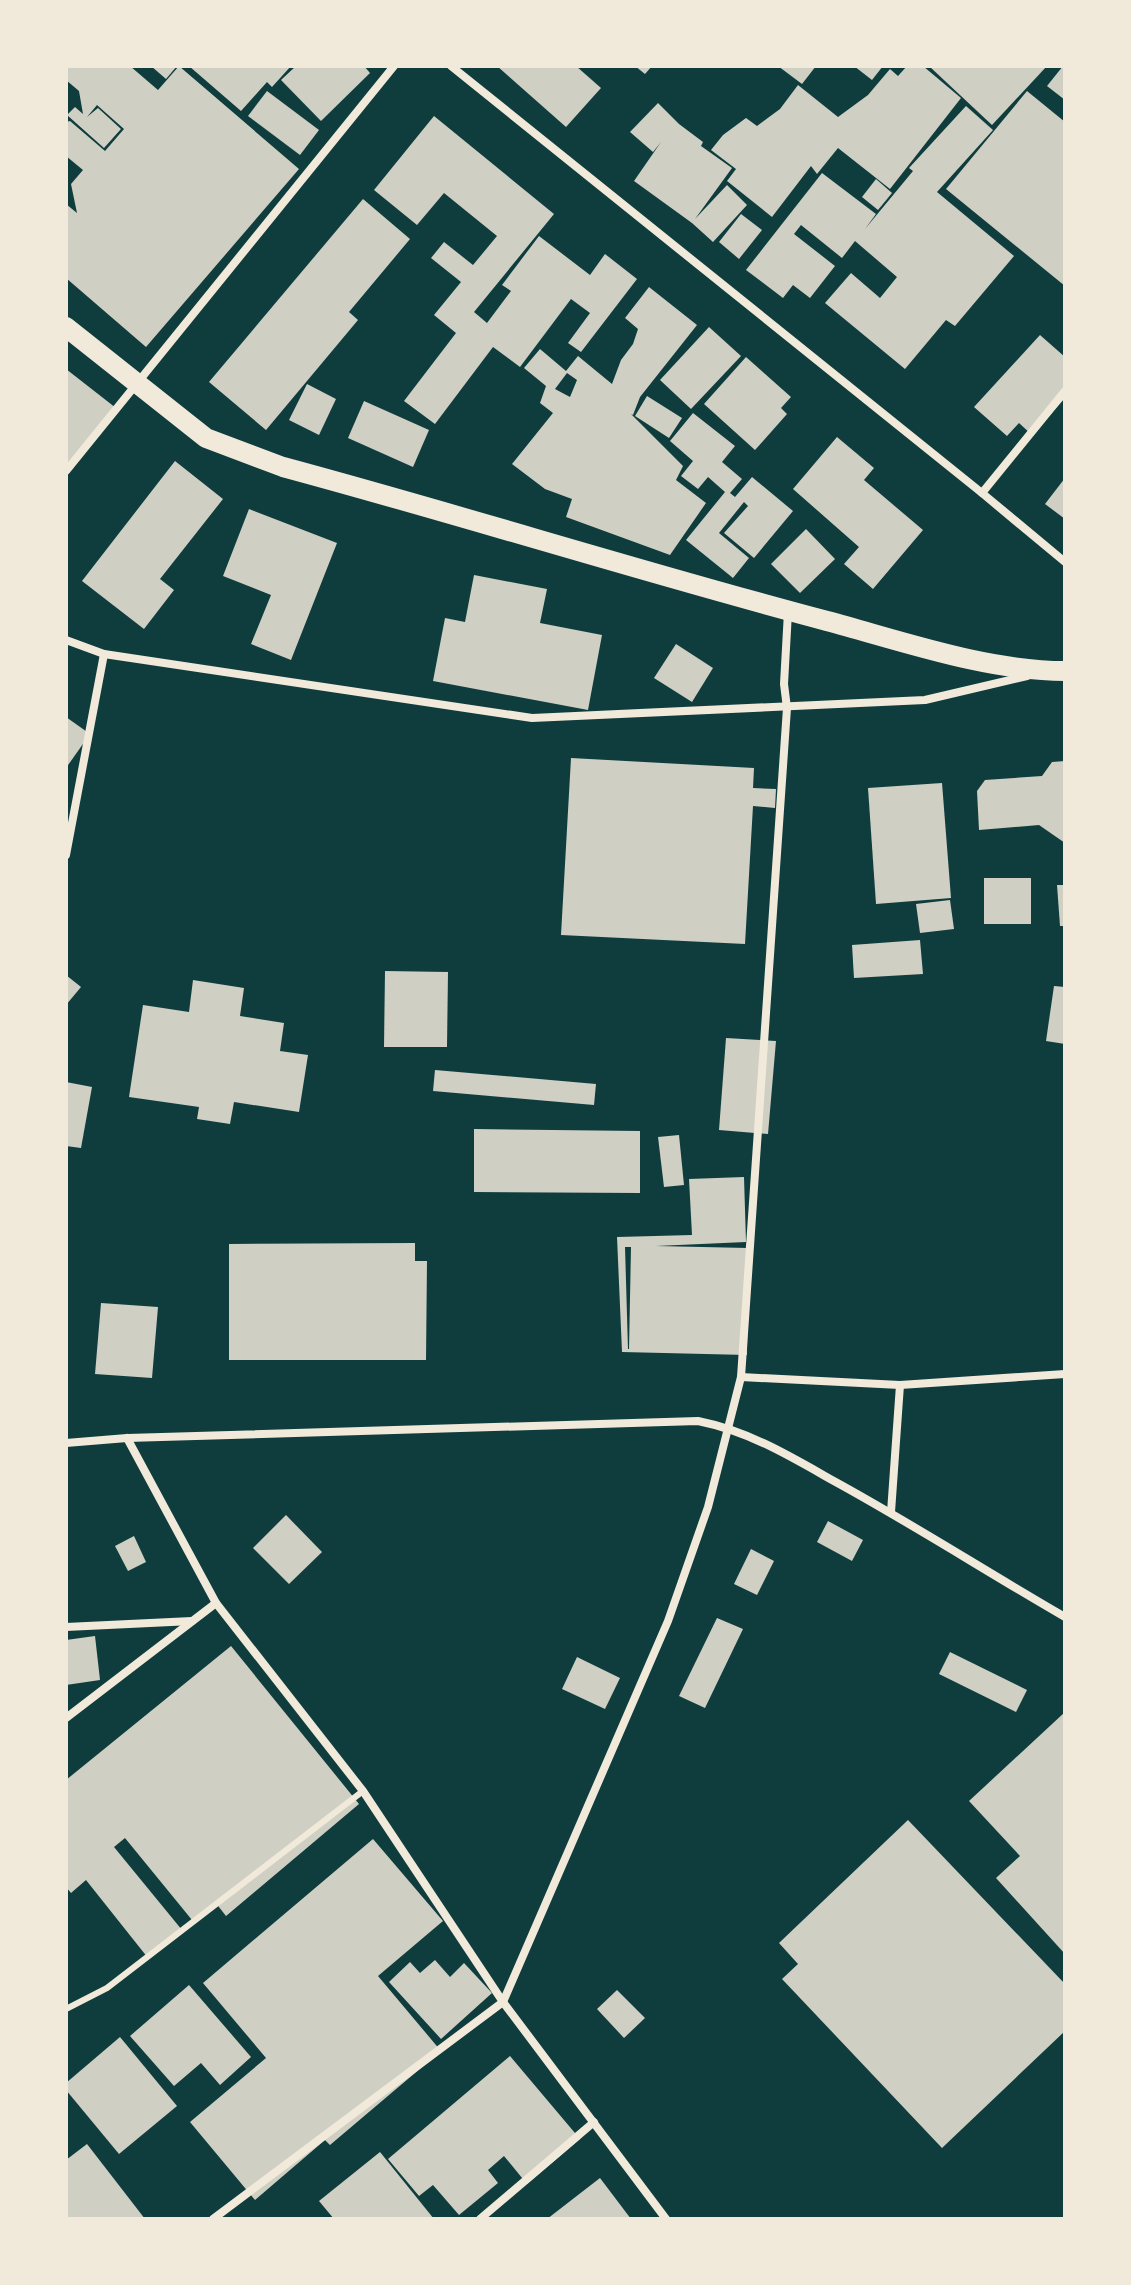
<svg xmlns="http://www.w3.org/2000/svg" width="1131" height="2285" viewBox="0 0 1131 2285" font-family="'Varela Round',sans-serif">
  <style>
    .building { fill: #cfcfc3; fill-rule: evenodd }
    .lines { fill: none; stroke-linecap: round; stroke-linejoin: round }
    .service { stroke: #f1e9da; stroke-width: 6 }
    .minor { stroke: #f1e9da; stroke-width: 8 }
    .primary { stroke: #f1e9da; stroke-width: 20 }
  </style>
  <rect width="100%" height="100%" fill="#0f3d3e"/>
  <g class="building">
    <polygon points="66,66 130,66 158,90 179,66 299,169 146,347 66,278 66,204 77,213 71,184 83,170 66,156 66,122 70,121 105,151 124,129 97,105 87,117 98,108 121,129 104,148 67,115 75,107 83,114 79,91 66,80"/>
    <polygon points="151,66 177,66 166,79"/>
    <polygon points="189,66 291,66 272,87 267,82 241,111"/>
    <polygon points="296,66 364,66 370,73 321,121 281,80"/>
    <polygon points="497,66 576,66 601,88 566,127"/>
    <polygon points="635,66 652,66 645,74"/>
    <polygon points="778,66 816,66 802,84"/>
    <polygon points="854,66 883,66 872,80"/>
    <polygon points="907,66 923,66 961,98 890,189 838,148 817,174 811,166 772,217 727,181 736,169 711,150 723,135 746,118 757,126 780,109 798,85 838,117 868,95 890,69 898,76"/>
    <polygon points="929,66 1047,66 992,125"/>
    <polygon points="1063,66 1065,66 1065,100 1047,86"/>
    <polygon points="267,91 319,130 300,155 248,116"/>
    <polygon points="1027,91 1065,122 1065,286 946,189"/>
    <polygon points="658,103 679,124 703,142 701,146 732,168 695,219 727,185 747,205 713,242 692,223 634,181 661,142 653,152 630,132"/>
    <polygon points="966,106 993,130 937,192 1014,256 955,326 946,320 905,369 825,303 851,273 880,298 897,277 855,241 842,258 801,225 794,234 835,266 810,298 793,285 783,298 746,270 822,173 876,214 865,229 913,171 909,168"/>
    <polygon points="434,116 554,214 474,312 487,323 511,291 502,285 539,236 590,275 605,254 637,279 581,352 568,343 590,313 571,299 520,367 493,347 435,424 404,401 456,333 434,315 461,282 431,258 444,242 473,265 497,236 444,193 417,225 374,190"/>
    <polygon points="876,179 892,193 878,210 862,197"/>
    <polygon points="363,199 410,239 349,312 358,320 266,430 209,382"/>
    <polygon points="741,214 762,230 739,259 719,242"/>
    <path d="M649 287 697 325 640 397 633 415 631 414 683 466 676 480 706 503 670 555 566 517 572 499 545 489 512 464 553 413 540 403 546 386 524 368 540 349 566 371 578 356 612 384 621 360 633 344 638 329 625 318ZM567 373 577 380 570 397 555 389Z"/>
    <polygon points="709,327 741,356 691,409 660,380"/>
    <polygon points="1040,335 1065,357 1065,398 1032,435 1019,423 1007,436 974,407"/>
    <polygon points="746,357 791,397 781,408 787,414 755,450 704,404"/>
    <polygon points="66,369 116,408 66,472"/>
    <polygon points="307,384 336,399 319,435 289,420"/>
    <polygon points="647,396 682,418 669,438 635,416"/>
    <polygon points="364,401 429,430 413,467 348,438"/>
    <polygon points="693,413 735,446 722,462 742,479 730,493 735,497 752,477 793,511 754,558 724,533 748,506 744,502 719,533 749,558 733,578 686,540 725,492 708,477 698,489 681,476 693,461 670,441"/>
    <polygon points="837,437 874,468 864,480 923,530 873,589 844,564 859,547 793,489"/>
    <polygon points="175,461 223,499 160,579 174,590 144,629 82,581"/>
    <polygon points="1065,478 1065,519 1045,504"/>
    <polygon points="249,509 337,543 291,660 251,644 271,595 223,576"/>
    <polygon points="806,529 835,559 800,593 771,564"/>
    <polygon points="474,575 547,589 540,623 602,635 588,710 433,681 445,618 465,622"/>
    <polygon points="676,644 713,668 692,702 654,678"/>
    <polygon points="66,717 90,734 66,768"/>
    <polygon points="571,758 754,768 753,788 776,789 775,808 753,806 745,944 561,935"/>
    <polygon points="1065,761 1065,843 1039,825 979,830 977,791 985,780 1042,776 1052,762"/>
    <polygon points="942,783 951,898 876,904 868,788"/>
    <rect x="984" y="878" width="47" height="46"/>
    <polygon points="1057,885 1065,885 1065,926 1060,926"/>
    <polygon points="950,900 954,929 920,933 916,904"/>
    <polygon points="920,940 923,974 854,978 852,945"/>
    <polygon points="385,971 448,972 447,1047 384,1047"/>
    <polygon points="66,975 81,987 66,1005"/>
    <polygon points="193,980 244,988 240,1016 284,1023 280,1051 308,1055 299,1112 234,1102 230,1124 197,1119 199,1107 129,1097 143,1005 189,1012"/>
    <polygon points="1054,986 1065,987 1065,1044 1046,1041"/>
    <polygon points="726,1038 776,1041 768,1134 719,1130"/>
    <polygon points="435,1070 596,1084 594,1105 433,1091"/>
    <polygon points="66,1082 92,1087 81,1148 66,1146"/>
    <polygon points="474,1129 640,1131 640,1193 474,1192"/>
    <polygon points="679,1135 684,1185 664,1187 658,1137"/>
    <path d="M744 1177 746 1242 656 1246 748 1248 747 1355 622 1352 617 1237 692 1235 689 1179ZM625 1247H631L629 1349H628Z"/>
    <polygon points="415,1243 415,1261 427,1261 426,1360 229,1360 229,1244"/>
    <polygon points="101,1303 158,1307 152,1378 95,1374"/>
    <polygon points="286,1515 322,1552 289,1584 253,1548"/>
    <polygon points="828,1521 863,1540 852,1561 817,1542"/>
    <polygon points="134,1536 146,1562 128,1571 115,1546"/>
    <polygon points="751,1549 774,1561 757,1595 734,1584"/>
    <polygon points="717,1618 743,1629 705,1708 679,1696"/>
    <polygon points="95,1636 100,1680 66,1685 66,1640"/>
    <polygon points="231,1646 359,1804 226,1916 215,1902 192,1920 125,1838 114,1847 182,1930 148,1958 86,1880 71,1893 66,1887 66,1780"/>
    <polygon points="950,1652 1027,1690 1016,1712 939,1674"/>
    <polygon points="577,1657 620,1678 605,1709 562,1689"/>
    <polygon points="1065,1712 1065,1954 996,1878 1020,1856 969,1801"/>
    <polygon points="908,1820 1065,1984 1065,2031 942,2148 782,1979 798,1964 779,1943"/>
    <polygon points="373,1839 443,1921 378,1976 441,2051 330,2145 325,2140 255,2200 190,2122 266,2058 203,1983"/>
    <polygon points="435,1960 450,1977 464,1963 492,1993 441,2039 389,1982 410,1962 420,1973"/>
    <polygon points="189,1985 251,2057 220,2085 201,2063 174,2086 130,2036"/>
    <polygon points="617,1990 645,2018 624,2038 597,2009"/>
    <polygon points="120,2037 177,2106 119,2154 66,2090 66,2083"/>
    <polygon points="510,2056 580,2139 527,2184 504,2156 488,2170 498,2183 459,2215 433,2185 419,2196 388,2159"/>
    <polygon points="87,2144 145,2219 66,2219 66,2160"/>
    <polygon points="380,2152 434,2219 334,2219 319,2201"/>
    <polygon points="600,2178 631,2219 547,2219"/>
  </g>
  <g class="lines">
    <polyline class="service" points="66,2009 107,1988 363,1791"/>
    <g class="minor">
      <polyline points="451,66 982,493 1065,562"/>
      <polyline points="66,471 394,66"/>
      <polyline points="982,493 1065,391"/>
      <polyline points="66,640 104,654 532,718 925,700 1027,676"/>
      <polyline points="66,855 104,654"/>
      <polyline points="741,1377 900,1385 1065,1374"/>
      <polyline points="127,1438 216,1603 363,1791 503,2002 666,2219"/>
      <path d="M66 1443 127 1438 698 1421C748 1431 788 1455 832 1480 911 1523 987 1572 1065 1617"/>
      <polyline points="891,1512 900,1385"/>
      <polyline points="66,1627 192,1621"/>
      <polyline points="66,1718 216,1603"/>
      <polyline points="213,2219 503,2002 668,1621 708,1507 741,1377 787,708 784,684 788,612"/>
      <polyline points="480,2219 594,2122"/>
    </g>
    <path class="primary" d="M66 327 206 438 283 467C465 516 645 573 827 621 902 641 987 671 1065 671"/>
  </g>
  <rect width="1131" height="2285" fill="none" stroke="#f1e9da" stroke-width="136"/>
</svg>
